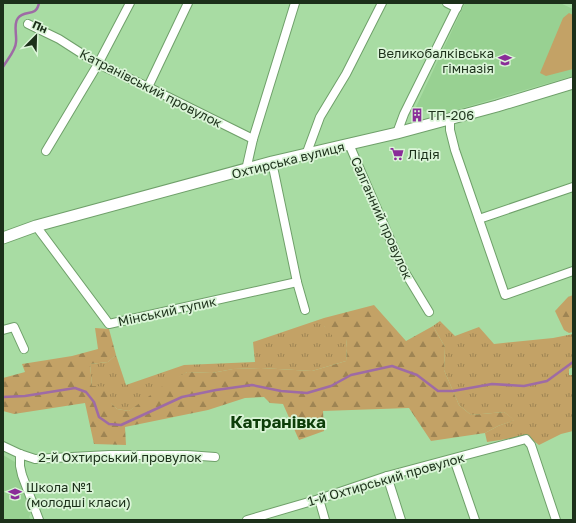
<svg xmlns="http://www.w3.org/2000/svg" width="576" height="523" viewBox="0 0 576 523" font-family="'Golos Text',sans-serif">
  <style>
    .built { fill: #98d192 }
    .grass { fill: url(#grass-tufts) }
    .forest { fill: url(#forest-firs) }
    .green { fill: #c3a266 }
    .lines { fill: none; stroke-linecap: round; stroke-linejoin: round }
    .stream { stroke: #9e6ba5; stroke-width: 2.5 }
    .street-casing { stroke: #6fa06a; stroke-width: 10 }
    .secondary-casing { stroke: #6fa06a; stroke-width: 13 }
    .street { stroke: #fff; stroke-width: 8 }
    .secondary { stroke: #fff; stroke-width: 11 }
    .labels { text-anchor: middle; stroke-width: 3.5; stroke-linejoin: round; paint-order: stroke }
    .poi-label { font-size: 13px; fill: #1c301a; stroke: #dbf5d8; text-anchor: start }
    .street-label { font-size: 13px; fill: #1c301a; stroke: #dbf5d8 }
    .district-label { font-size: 17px; font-weight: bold; fill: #0d3d09; stroke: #dbf5d8 }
  </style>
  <defs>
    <pattern id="grass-tufts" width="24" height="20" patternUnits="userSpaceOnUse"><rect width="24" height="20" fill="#c3a266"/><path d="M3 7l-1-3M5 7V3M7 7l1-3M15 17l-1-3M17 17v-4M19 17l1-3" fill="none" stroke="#9e8453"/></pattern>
    <pattern id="forest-firs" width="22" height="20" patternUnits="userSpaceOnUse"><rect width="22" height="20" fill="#c3a266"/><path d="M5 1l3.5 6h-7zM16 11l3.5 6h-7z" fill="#9e8453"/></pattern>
  </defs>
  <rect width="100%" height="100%" fill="#a8dca3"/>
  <g class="built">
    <polygon points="465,3 560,3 573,9 573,76 435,116 416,107"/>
    <polygon points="3,455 15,462 32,510 29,517 31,520 3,520"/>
  </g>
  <g class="grass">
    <polygon points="324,318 324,326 346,339 347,348 346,361 312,371 261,368 233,369 212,373 187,372 129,411 117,409 92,386 90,364 108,362 116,355 126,385 184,365 255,362 253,342"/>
    <polygon points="440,321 455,336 479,327 494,344 553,338 573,334 573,367 569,369 569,375 573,375 573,431 561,434 539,445 527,436 487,442 485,433 498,426 514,420 504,412 471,415 459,405 444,370 445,347 433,326"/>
  </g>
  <g class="forest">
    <polygon points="573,295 573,332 569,333 564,330 555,311 568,297"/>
    <polygon points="374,305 406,341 433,326 445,347 444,370 459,405 471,415 504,412 515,420 498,426 485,433 431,441 409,408 323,411 324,431 299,440 283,404 270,403 264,397 245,398 208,410 125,427 126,445 94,444 85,403 14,414 3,411 3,378 25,372 22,364 72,356 98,349 95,328 109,329 116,355 108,362 90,364 92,386 109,387 111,403 117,409 129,411 164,385 187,372 212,373 233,369 261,368 312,371 346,361 347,348 346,339 337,341 324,326 324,318"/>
  </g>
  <polygon class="green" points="569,13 573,15 573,69 546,76 540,73 563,18"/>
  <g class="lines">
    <g class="stream">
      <path d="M3 67C7 60 16 50 16 42 17 35 13 24 18 18 25 9 36 18 39 3"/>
      <polyline points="3,397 25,396 75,388 86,392 94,402 99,417 109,424 121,425 182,397 216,390 252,385 281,391 307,393 331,386 351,375 392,366 417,375 438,391 453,391 492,384 524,386 547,381 573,362"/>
    </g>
    <g class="street-casing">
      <g id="street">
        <polyline points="447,3 457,8"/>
        <polyline points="28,24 59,39 98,64 148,87 253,139"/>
        <polyline points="148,87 188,3"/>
        <polyline points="450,119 450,130 455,150 505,295 573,271"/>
        <polyline points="397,133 404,114 459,3"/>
        <polyline points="349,144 403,269 429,312"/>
        <polyline points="46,151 98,64 130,3"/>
        <polyline points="306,155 320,117 346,74 382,3"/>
        <polyline points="272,162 297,282 305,310"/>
        <polyline points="246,170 253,139 295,3"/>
        <polyline points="479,219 573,187"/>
        <polyline points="36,226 109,324 297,282"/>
        <polyline points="3,330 14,327 24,349"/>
        <polyline points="3,446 20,454 35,459 109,455 187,455 215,457"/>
        <polyline points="20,454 20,466 22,475 39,520"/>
        <polyline points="454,459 475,520"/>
        <polyline points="387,476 401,520"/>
        <polyline points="319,499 325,520"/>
        <polyline points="247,520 319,499 387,476 526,439 531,445 556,520"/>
      </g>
    </g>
    <g class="secondary-casing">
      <polyline id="secondary" points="3,238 36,226 272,162 397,133 497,106 573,83"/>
    </g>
    <use href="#street" class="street"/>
    <use href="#secondary" class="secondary"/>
  </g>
  <defs>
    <g id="school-bare" transform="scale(1.08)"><path d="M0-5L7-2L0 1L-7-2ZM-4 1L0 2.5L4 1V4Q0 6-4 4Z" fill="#8a2d98" stroke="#dbf5d8" stroke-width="2.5" paint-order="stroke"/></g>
    <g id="building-bare" transform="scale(1.08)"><path d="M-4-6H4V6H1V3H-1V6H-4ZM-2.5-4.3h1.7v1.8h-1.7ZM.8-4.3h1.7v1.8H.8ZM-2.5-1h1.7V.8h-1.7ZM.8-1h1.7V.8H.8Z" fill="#8a2d98" stroke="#dbf5d8" stroke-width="2.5" paint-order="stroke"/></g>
    <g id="supermarket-bare" transform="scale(1.08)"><path d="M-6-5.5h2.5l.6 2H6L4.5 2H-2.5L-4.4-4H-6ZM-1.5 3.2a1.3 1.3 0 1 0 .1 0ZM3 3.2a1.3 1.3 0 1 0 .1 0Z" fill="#8a2d98" stroke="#dbf5d8" stroke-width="2.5" paint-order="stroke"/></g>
  </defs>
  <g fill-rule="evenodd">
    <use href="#school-bare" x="505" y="60"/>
    <use href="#building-bare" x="417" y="115"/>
    <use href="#supermarket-bare" x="397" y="154"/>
    <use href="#school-bare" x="15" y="494"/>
  </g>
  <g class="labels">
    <g class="poi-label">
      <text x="494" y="58" text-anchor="end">Великобалківська<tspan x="494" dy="15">гімназія</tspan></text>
      <text x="428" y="120">ТП-206</text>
      <text x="408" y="159">Лідія</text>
      <text x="26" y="492">Школа №1<tspan x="26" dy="15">(молодші класи)</tspan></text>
    </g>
    <g class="street-label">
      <text transform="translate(151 88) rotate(27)" y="5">Катранівський провулок</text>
      <text transform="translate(288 160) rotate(-14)" y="5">Охтирська вулиця</text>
      <text transform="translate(382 218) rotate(66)" y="5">Салганний провулок</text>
      <text transform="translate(167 311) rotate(-12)" y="5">Мінський тупик</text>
      <text x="120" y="462">2-й Охтирський провулок</text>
      <text transform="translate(386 479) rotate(-16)" y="5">1-й Охтирський провулок</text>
    </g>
    <g class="district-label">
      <text x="278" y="428">Катранівка</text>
    </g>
  </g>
  <rect width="576" height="523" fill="none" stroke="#1c301a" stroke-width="8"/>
  <g transform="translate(36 36) rotate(23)" stroke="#dbf5d8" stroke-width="3" paint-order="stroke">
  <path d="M0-3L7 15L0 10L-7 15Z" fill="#1c301a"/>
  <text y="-6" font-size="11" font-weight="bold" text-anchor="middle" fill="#1c301a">Пн</text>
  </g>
</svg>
